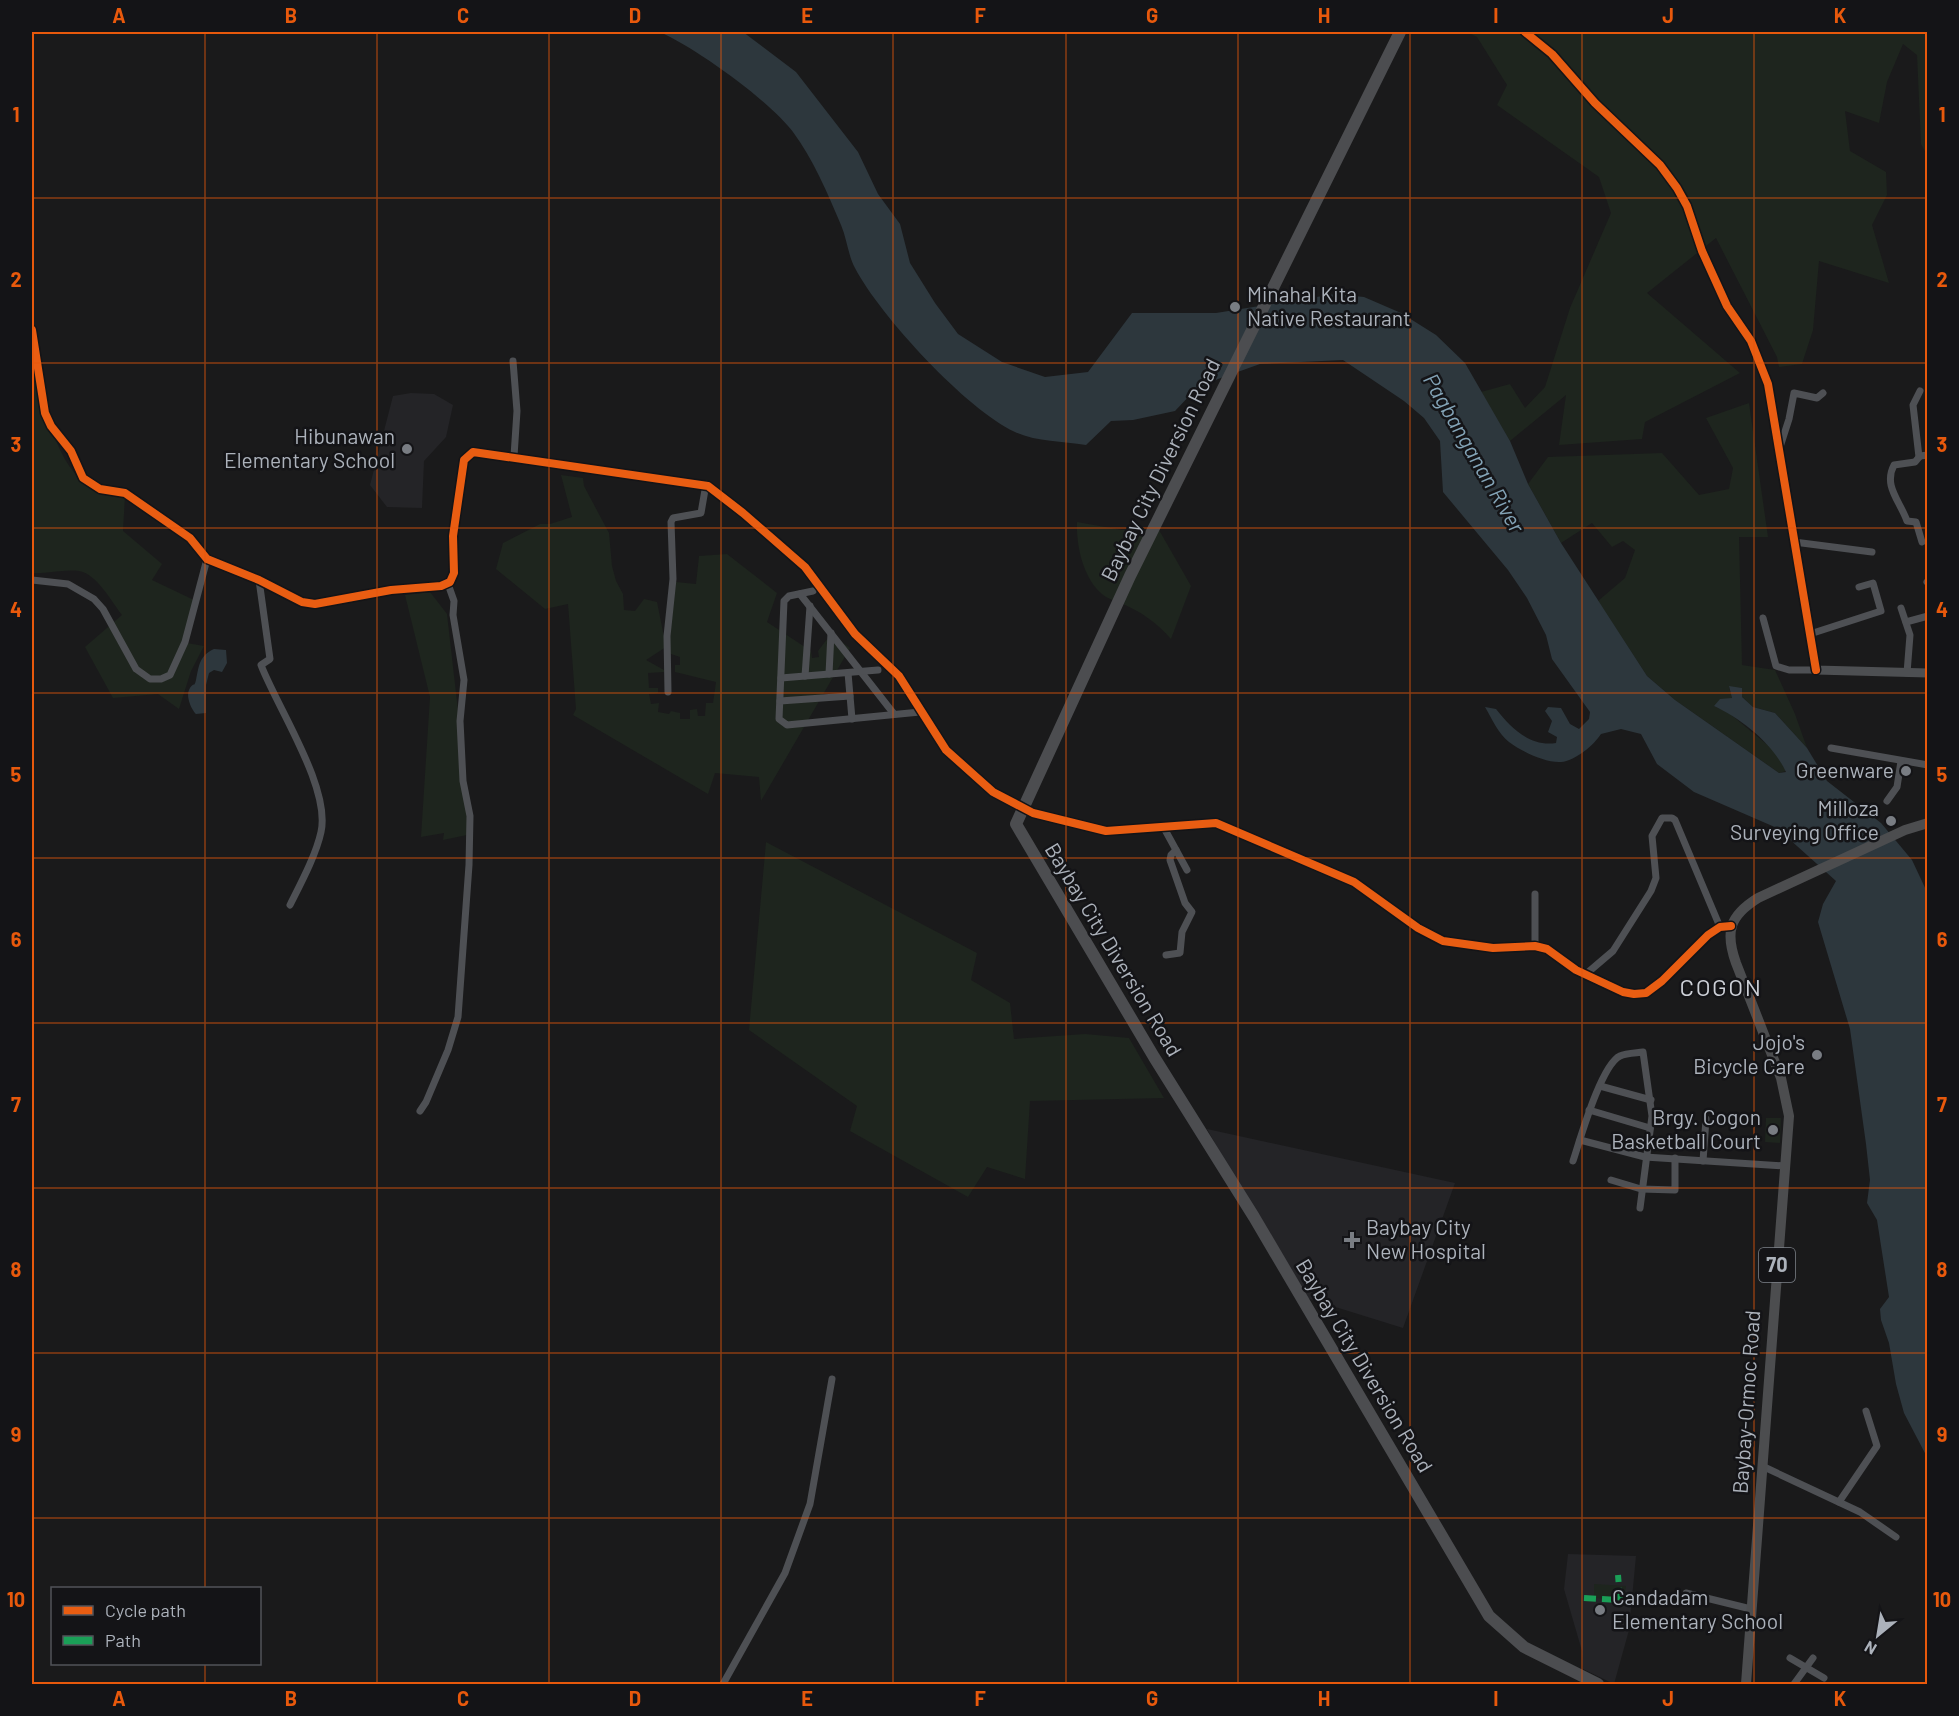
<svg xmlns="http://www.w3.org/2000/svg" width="1959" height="1716" viewBox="0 0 1959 1716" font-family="Barlow,sans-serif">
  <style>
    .built { fill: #242427 }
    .green { fill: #1e251e }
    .water { fill: #2d373d }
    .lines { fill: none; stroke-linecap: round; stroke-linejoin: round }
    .street { stroke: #4e5054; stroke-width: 7 }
    .secondary { stroke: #4d4f52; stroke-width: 9 }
    .primary { stroke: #4c4d4f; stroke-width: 10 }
    .highway { stroke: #4c4d50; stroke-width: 12 }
    .quiet { stroke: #1a9f57; stroke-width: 6; stroke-dasharray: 12 6; stroke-linecap: butt }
    .cycleway-casing { stroke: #141417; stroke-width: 11 }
    .cycleway { stroke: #e95d12; stroke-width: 8 }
    .grid { fill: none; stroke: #e8590c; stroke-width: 1.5; stroke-opacity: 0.55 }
    .poi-dot { fill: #797d83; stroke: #141417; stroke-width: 2 }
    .labels { text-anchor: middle; stroke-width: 5; stroke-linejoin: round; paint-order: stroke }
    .shield { fill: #141417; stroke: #7e838a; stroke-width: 1.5 }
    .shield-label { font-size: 20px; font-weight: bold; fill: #acb2bb }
    .poi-label { font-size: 21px; fill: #acb2bb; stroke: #141417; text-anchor: end }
    .street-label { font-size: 21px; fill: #acb2bb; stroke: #141417 }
    .water-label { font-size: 22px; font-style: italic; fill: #83a3b6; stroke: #141417 }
    .quarter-label { font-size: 24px; letter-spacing: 1.5px; fill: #cdd0d7; stroke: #141417 }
    .neatline { fill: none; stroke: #e8590c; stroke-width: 2 }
    .grid-label { font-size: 20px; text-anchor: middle; font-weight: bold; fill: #e8590c }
  </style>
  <rect width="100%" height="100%" fill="#1a1a1b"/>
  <g class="built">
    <polygon points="411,393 434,394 453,405 446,437 424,461 422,508 387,507 370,485 393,396"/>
    <polygon points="1207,1129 1455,1183 1403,1328 1300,1296"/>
    <polygon points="1568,1554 1636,1556 1629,1630 1614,1684 1583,1669 1582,1651 1564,1589"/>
  </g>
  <g class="green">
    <polygon points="1467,32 1927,32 1927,155 1921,144 1917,55 1903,44 1887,82 1879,123 1845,111 1850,151 1886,172 1887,195 1872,225 1889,283 1819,261 1813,330 1802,364 1779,367 1777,357 1716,238 1647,293 1740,373 1645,422 1642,439 1559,445 1566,395 1510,441 1481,392 1510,384 1525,408 1545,387 1570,308 1611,213 1599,177 1497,105 1507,85 1477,37"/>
    <path d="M32 350C43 393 51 464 93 489 101 494 116 494 125 496L123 531 162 564 152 580 194 600 187 643 204 646 191 671 179 709 158 694 113 698 85 647 122 615C112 602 96 573 79 571 64 569 47 574 32 573Z"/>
    <polygon points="1749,403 1768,537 1739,537 1742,665 1775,670 1795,714 1807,748 1775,713 1753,707 1742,697 1742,688 1729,687 1732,698 1714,706 1729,713 1776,752 1786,771 1779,773 1675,700 1647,676 1598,601 1625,578 1635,550 1623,541 1612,547 1592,523 1561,543 1528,484 1548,457 1662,453 1699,495 1729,489 1733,468 1706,418"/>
    <polygon points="561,475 583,478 584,486 609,533 612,566 616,581 623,594 624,610 635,611 644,599 657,602 666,647 646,660 664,670 664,672 648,673 649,688 658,688 658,693 649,694 651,704 659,703 658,712 669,714 671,711 680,713 680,719 690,719 690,710 697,709 698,716 705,716 706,703 713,703 716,682 675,672 675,665 680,665 680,657 668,653 676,582 696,584 699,556 727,554 777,593 767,622 811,651 812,658 819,657 818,651 831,634 850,648 761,801 759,777 715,773 708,794 573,715 576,709 568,604 545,609 496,569 503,543 540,524 550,524 572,517"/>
    <path d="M1077 522 1122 530H1159L1191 586 1171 639C1157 623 1143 613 1123 604 1117 601 1107 599 1102 594 1083 578 1076 545 1077 522Z"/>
    <polygon points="430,592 447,614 470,816 467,835 443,840 444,833 421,837 430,697 405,595"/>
    <polygon points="766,842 977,953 971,980 1010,1003 1014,1039 1085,1034 1129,1038 1164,1098 1030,1101 1025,1179 987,1167 968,1197 850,1131 857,1106 749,1030"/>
    <polygon points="1766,1118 1781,1118 1780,1143 1765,1142"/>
    <polygon points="1594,1584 1626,1586 1624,1600 1594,1598"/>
  </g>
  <g class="water">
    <path d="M660 32H743L796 72 858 152 878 194 900 224 910 263 935 303 958 334 1002 362 1045 377 1088 372 1132 313H1216L1335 294 1364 297 1401 313 1436 335 1465 363 1510 441 1528 484 1561 543 1647 676 1675 700 1779 773 1786 772C1773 744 1742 719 1714 706L1720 699 1732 698 1729 686 1742 688V697L1753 707 1775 713 1807 748 1827 781 1881 823 1912 860 1927 892V1457L1904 1413 1896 1384 1889 1343 1881 1320 1880 1309 1889 1297 1877 1220 1867 1203 1870 1180 1866 1144 1850 1029 1818 922 1823 904 1836 881 1777 828 1694 792 1657 764 1641 734 1621 729 1601 734C1594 745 1575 761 1561 762 1545 763 1521 751 1509 742 1498 733 1492 719 1485 707L1496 709C1511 728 1530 747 1556 743L1557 737 1548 732 1552 721 1545 711 1548 707 1561 708 1570 724 1579 729 1589 719 1590 712 1552 659 1546 635 1527 598 1508 570 1443 492 1440 441 1424 418 1404 401 1343 360 1260 364 1218 379 1193 392 1175 411 1133 420 1111 421 1086 445C1062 441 1037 442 1015 432 967 410 880 316 855 268 848 255 847 239 841 225 828 194 813 159 793 132 770 101 696 48 660 32Z"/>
    <path d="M214 649 226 650 227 663 222 672 214 670 209 673 206 685V713L196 714C191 709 185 695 190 688 194 682 194 688 196 680 199 666 199 656 214 649Z"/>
  </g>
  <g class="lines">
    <g class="street">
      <polyline points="513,361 517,411 514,456"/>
      <polyline points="1780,447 1789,419 1794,393 1817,398 1823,393"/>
      <polyline points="1919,457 1913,405 1920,391"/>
      <polyline points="1794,542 1872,552"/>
      <path d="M1922 542 1916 522 1907 521C1900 501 1883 486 1894 465L1915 462 1920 456 1928 455"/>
      <polyline points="32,580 68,584 94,599 103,609 136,669 150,679 161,679 170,675 185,642 207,559"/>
      <path d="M259 580 270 659 261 665C277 707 331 788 321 832 316 855 301 883 290 905"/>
      <polyline points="1927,582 1928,583"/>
      <polyline points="813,591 789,596 784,601 779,719 787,725 920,712"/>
      <polyline points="800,594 894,714"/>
      <polyline points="1901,608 1910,635 1907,673"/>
      <polyline points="1763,618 1776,666 1789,670 1816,670"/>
      <polyline points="1906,622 1928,616"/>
      <polyline points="1810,634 1881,611 1873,583 1859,587"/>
      <polyline points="848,673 852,719"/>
      <polyline points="829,674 831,633"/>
      <polyline points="805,676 810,606"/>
      <polyline points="781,678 878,670"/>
      <polyline points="668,692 667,636 673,579 671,522 673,518 701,513 706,484"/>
      <polyline points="780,701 850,696"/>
      <polyline points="1831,748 1928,765"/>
      <polyline points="1887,801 1897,787 1901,761"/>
      <polyline points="1164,828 1187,870"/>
      <polyline points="1535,946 1535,894"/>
      <polyline points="1166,955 1180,953 1182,932 1192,912 1185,903 1170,860 1171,855 1176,850"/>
      <polyline points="1586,974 1613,951 1651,891 1656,878 1652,836 1662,818 1672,818 1675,820 1720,927"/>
      <polyline points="1600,1086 1651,1100"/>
      <polyline points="1589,1110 1650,1128"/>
      <polyline points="420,1111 426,1102 448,1050 458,1017 469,865 470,816 463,781 460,721 464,680 453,615 454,601 448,584"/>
      <polyline points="1580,1140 1645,1157 1785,1166"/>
      <path d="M1573 1161C1580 1140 1601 1065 1620 1056 1626 1053 1636 1053 1643 1052L1652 1116 1640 1208"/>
      <polyline points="1703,1161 1706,1119"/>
      <polyline points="1611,1180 1641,1189 1675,1190 1675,1158"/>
      <polyline points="1762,1466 1860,1512 1896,1537"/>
      <polyline points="1839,1502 1877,1446 1866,1411"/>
      <polyline points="1686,1593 1751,1609"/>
      <polyline points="1790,1658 1824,1678"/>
      <polyline points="723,1684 785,1573 810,1504 832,1379"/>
      <polyline points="1794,1684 1813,1658"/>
    </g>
    <g class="secondary">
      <polyline points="1525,32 1552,54 1595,103 1660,165 1677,188 1687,206 1702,251 1727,306 1751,341 1768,384 1816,670 1928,673"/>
      <polyline points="32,330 45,413 51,426 71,451 83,478 100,489 125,493 190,538 207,559 259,580 302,602 315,604 391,590 441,586 450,582 454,573 453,536 464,460 473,452 708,486 743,513 805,567 855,634 899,676 946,750 993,792 1033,813 1106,831 1216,823 1354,882 1418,928 1443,941 1493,948 1535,946 1547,949 1576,970 1623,992 1634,994 1646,993 1662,981 1708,935 1720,927 1731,926"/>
    </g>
    <path class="primary" d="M1746 1684 1789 1116 1781 1078 1736 963C1725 932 1729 916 1758 898L1905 830 1928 823"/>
    <polyline class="highway" points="1400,32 1130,576 1016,824 1154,1057 1254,1217 1489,1616 1524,1647 1598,1684"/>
    <polyline class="quiet" points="1584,1598 1620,1600 1618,1575"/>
    <g class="cycleway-casing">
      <g id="cycleway">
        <polyline points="1525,32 1552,54 1595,103 1660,165 1677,188 1687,206 1702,251 1727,306 1751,341 1768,384 1816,670"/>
        <polyline points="32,330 45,413 51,426 71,451 83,478 100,489 125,493 190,538 207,559 259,580 302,602 315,604 391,590 441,586 450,582 454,573 453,536 464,460 473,452 708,486 743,513 805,567 855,634 899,676 946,750 993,792 1033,813 1106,831 1216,823 1354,882 1418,928 1443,941 1493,948 1535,946 1547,949 1576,970 1623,992 1634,994 1646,993 1662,981 1708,935 1720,927 1731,926"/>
      </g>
    </g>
    <use href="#cycleway" class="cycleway"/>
  </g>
  <path class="grid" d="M205 32V1588M377 32V1684M549 32V1684M721 32V1684M893 32V1684M1066 32V1684M1238 32V1684M1410 32V1684M1582 32V1684M1754 32V1684M32 198H1928M32 363H1928M32 528H1928M32 693H1928M32 858H1928M32 1023H1928M32 1188H1928M32 1353H1928M32 1518H1928M205 1664V1684"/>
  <g class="poi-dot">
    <circle cx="1235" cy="307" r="6"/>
    <circle cx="407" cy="449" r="6"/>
    <circle cx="1906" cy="771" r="6"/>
    <circle cx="1891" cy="821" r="6"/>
    <circle cx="1817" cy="1055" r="6"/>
    <circle cx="1773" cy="1130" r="6"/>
    <path d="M1349 1231h6v6h6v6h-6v6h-6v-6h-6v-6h6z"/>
    <circle cx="1600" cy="1610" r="6"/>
  </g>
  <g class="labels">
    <rect class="shield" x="1759" y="1248" width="36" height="34" rx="4.5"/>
    <g class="shield-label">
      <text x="1777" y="1272">70</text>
    </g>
    <g class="poi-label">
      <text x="1247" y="302" text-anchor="start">Minahal Kita<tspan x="1247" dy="24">Native Restaurant</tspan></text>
      <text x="395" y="444">Hibunawan<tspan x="395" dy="24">Elementary School</tspan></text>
      <text x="1894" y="778">Greenware</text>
      <text x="1879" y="816">Milloza<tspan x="1879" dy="24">Surveying Office</tspan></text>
      <text x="1805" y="1050">Jojo's<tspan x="1805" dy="24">Bicycle Care</tspan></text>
      <text x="1761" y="1125">Brgy. Cogon<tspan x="1761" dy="24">Basketball Court</tspan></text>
      <text x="1366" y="1235" text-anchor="start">Baybay City<tspan x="1366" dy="24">New Hospital</tspan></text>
      <text x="1612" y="1605" text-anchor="start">Candadam<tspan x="1612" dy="24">Elementary School</tspan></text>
    </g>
    <g class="street-label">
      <text transform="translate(1161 470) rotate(-64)" y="7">Baybay City Diversion Road</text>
      <text transform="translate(1113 950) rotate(59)" y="7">Baybay City Diversion Road</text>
      <text transform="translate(1364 1366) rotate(59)" y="7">Baybay City Diversion Road</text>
      <text transform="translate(1747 1402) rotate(-86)" y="7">Baybay-Ormoc Road</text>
    </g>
    <g class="water-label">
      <text transform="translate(1474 453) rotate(60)" y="8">Pagbanganan River</text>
    </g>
    <g class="quarter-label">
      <text x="1721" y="996">COGON</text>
    </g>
  </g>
  <rect width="1959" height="1716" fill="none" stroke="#141417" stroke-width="66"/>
  <rect x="51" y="1587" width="210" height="78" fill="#141417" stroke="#515359" stroke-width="1.5"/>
  <rect x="63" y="1606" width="30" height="9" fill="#e95d12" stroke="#515359" stroke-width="1.5"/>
  <text x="105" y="1617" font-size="18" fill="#acb2bb">Cycle path</text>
  <rect x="63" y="1636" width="30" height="9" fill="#1a9f57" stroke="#515359" stroke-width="1.5"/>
  <text x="105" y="1647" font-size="18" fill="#acb2bb">Path</text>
  <g transform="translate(1878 1635) rotate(210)" stroke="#141417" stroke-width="4.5" paint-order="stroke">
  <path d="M0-4.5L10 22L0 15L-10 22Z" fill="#acb2bb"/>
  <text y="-9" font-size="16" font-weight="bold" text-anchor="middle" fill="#acb2bb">N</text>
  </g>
  <rect x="33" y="33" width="1893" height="1650" class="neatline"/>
  <g class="grid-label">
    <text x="119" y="23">A</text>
    <text x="291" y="23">B</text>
    <text x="463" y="23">C</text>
    <text x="635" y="23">D</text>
    <text x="807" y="23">E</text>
    <text x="980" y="23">F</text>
    <text x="1152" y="23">G</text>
    <text x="1324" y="23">H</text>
    <text x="1496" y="23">I</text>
    <text x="1668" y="23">J</text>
    <text x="1840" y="23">K</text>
    <text x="16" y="122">1</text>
    <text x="1942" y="122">1</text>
    <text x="16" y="287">2</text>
    <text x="1942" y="287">2</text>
    <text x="16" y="452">3</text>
    <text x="1942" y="452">3</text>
    <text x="16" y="617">4</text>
    <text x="1942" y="617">4</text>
    <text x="16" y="782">5</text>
    <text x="1942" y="782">5</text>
    <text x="16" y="947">6</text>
    <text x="1942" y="947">6</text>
    <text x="16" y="1112">7</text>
    <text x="1942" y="1112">7</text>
    <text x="16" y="1277">8</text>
    <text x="1942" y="1277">8</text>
    <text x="16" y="1442">9</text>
    <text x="1942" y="1442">9</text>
    <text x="16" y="1607">10</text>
    <text x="1942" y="1607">10</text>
    <text x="119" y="1706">A</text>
    <text x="291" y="1706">B</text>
    <text x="463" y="1706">C</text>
    <text x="635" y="1706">D</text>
    <text x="807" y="1706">E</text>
    <text x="980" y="1706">F</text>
    <text x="1152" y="1706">G</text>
    <text x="1324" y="1706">H</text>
    <text x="1496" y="1706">I</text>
    <text x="1668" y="1706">J</text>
    <text x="1840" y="1706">K</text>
  </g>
</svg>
